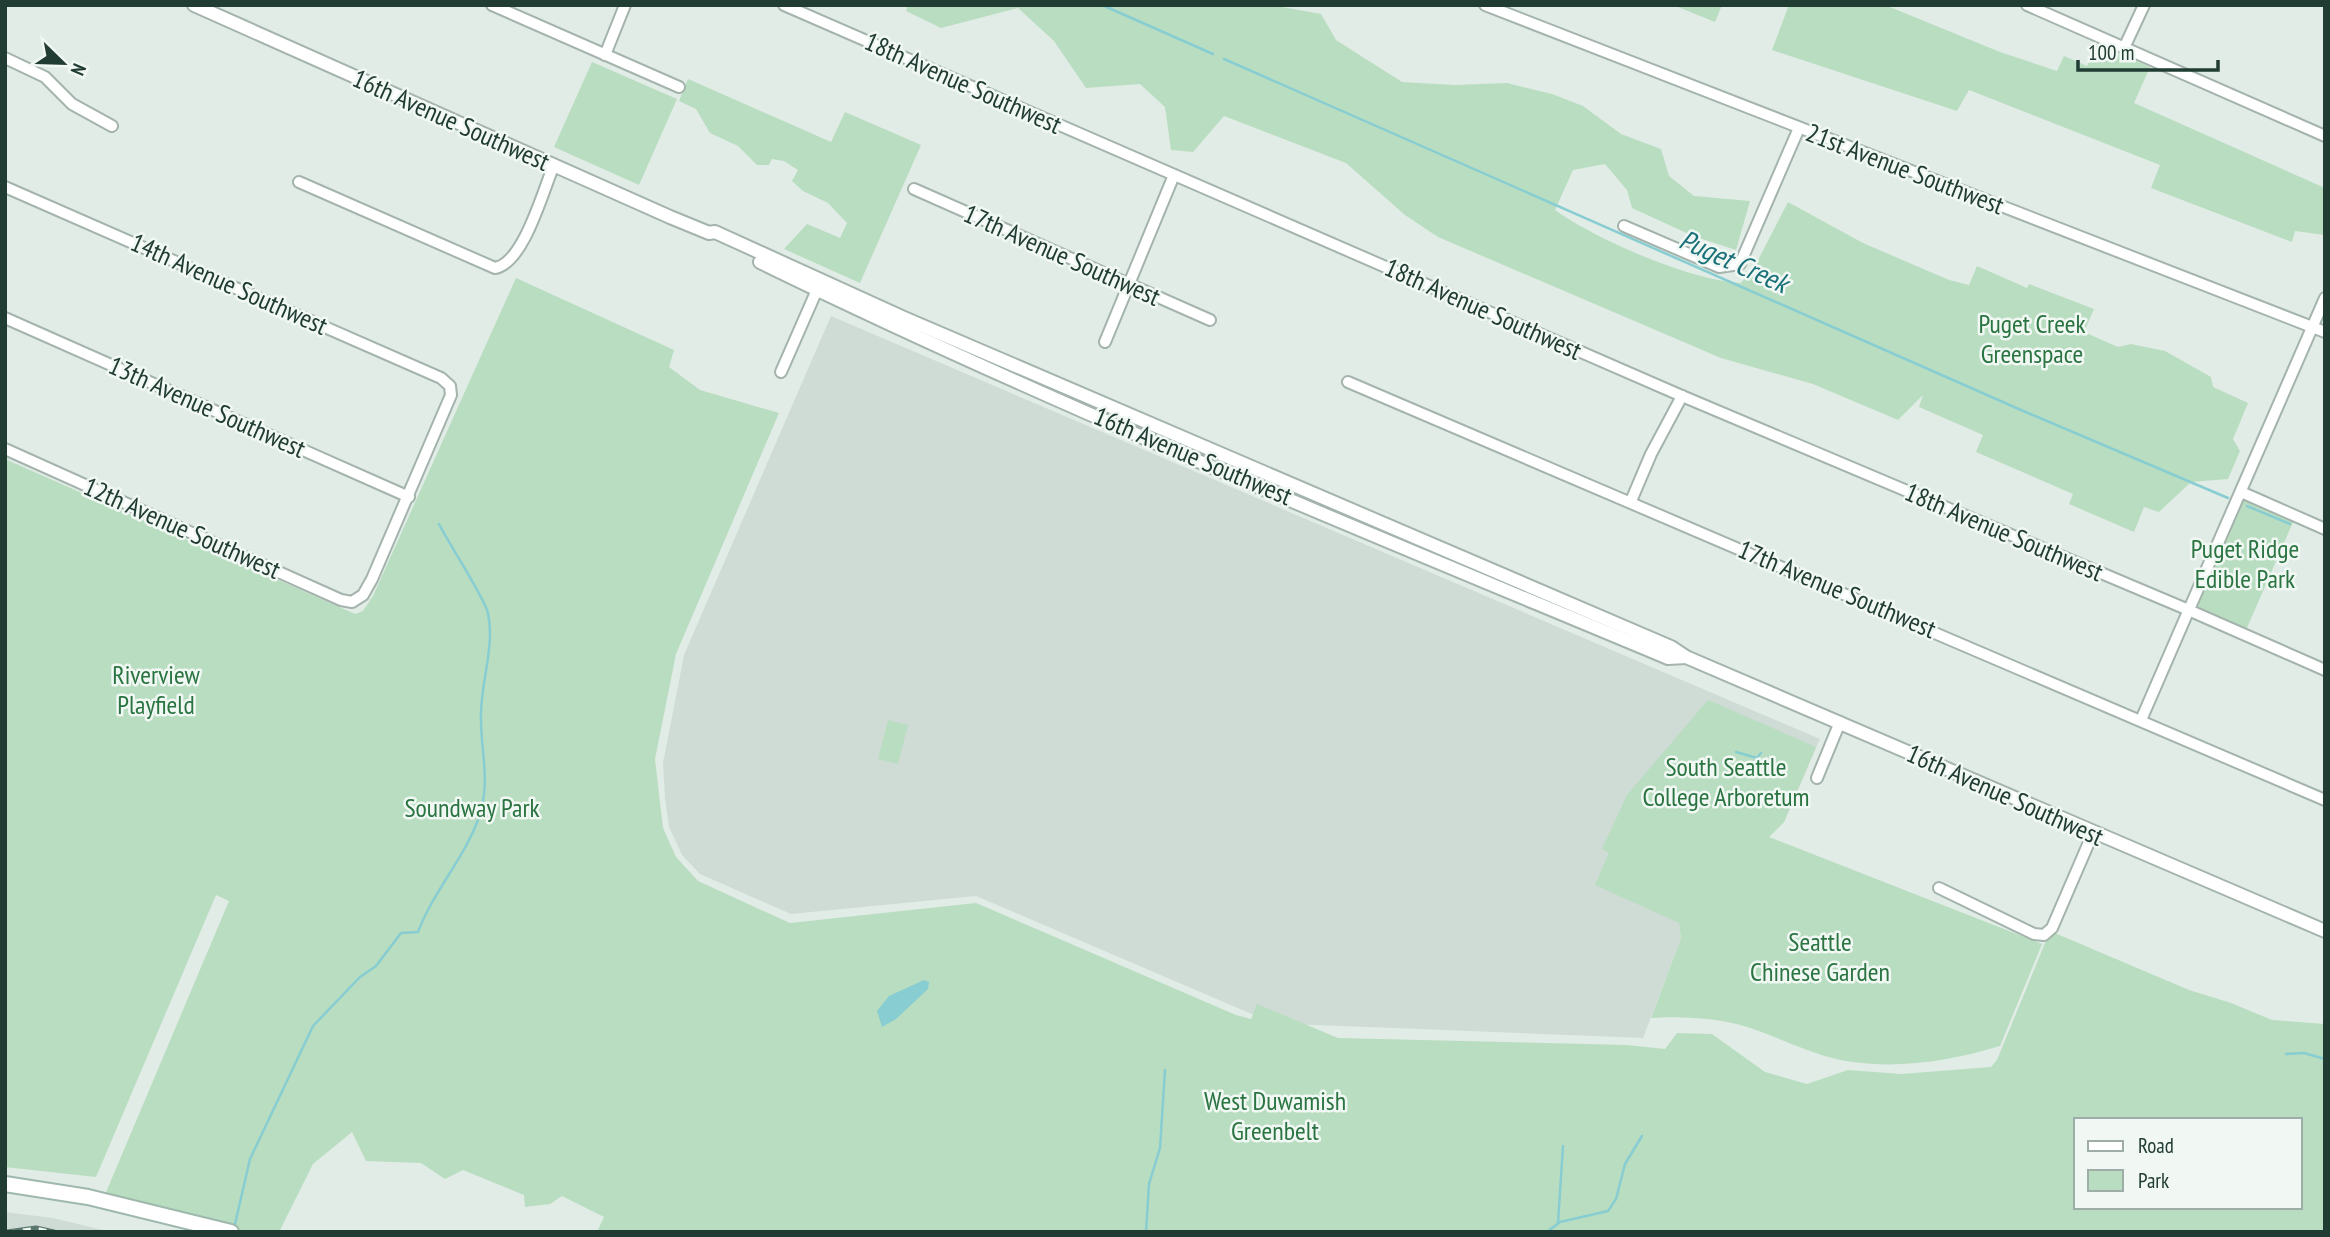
<svg xmlns="http://www.w3.org/2000/svg" width="2330" height="1237" viewBox="0 0 2330 1237" font-family="'PT Sans Narrow',sans-serif">
  <style>
    .built { fill: #cfdbd5 }
    .green { fill: #b9ddc0; fill-rule: evenodd }
    .water { fill: #87cdd2 }
    .lines { fill: none; stroke-linecap: round; stroke-linejoin: round }
    .stream { stroke: #87cdd2; stroke-width: 2.5 }
    .minor-casing { stroke: #a4b4ad; stroke-width: 14 }
    .tertiary-casing { stroke: #a4b4ad; stroke-width: 16 }
    .secondary-casing { stroke: #9fb8ad; stroke-width: 18 }
    .minor { stroke: #fff; stroke-width: 10 }
    .tertiary { stroke: #fff; stroke-width: 12 }
    .secondary { stroke: #fff; stroke-width: 14 }
    .rail-casing { stroke: #5b786e; stroke-width: 5 }
    .rail { stroke: #f1f8f4; stroke-width: 2.5; stroke-dasharray: 8; stroke-linecap: butt }
    .labels { text-anchor: middle; stroke-width: 5; stroke-linejoin: round; paint-order: stroke }
    .street-label { font-size: 26px; fill: #213c33; stroke: #f1f8f4 }
    .park-label { font-size: 26px; fill: #2a7441; stroke: #f1f8f4 }
    .water-label { font-size: 28px; font-style: italic; fill: #1a7179; stroke: #f1f8f4 }
  </style>
  <rect width="100%" height="100%" fill="#e1ece6"/>
  <g class="built">
    <polygon points="831,316 1820,739 1784,822 1679,922 1681,938 1643,1038 1291,1024 1254,1015 976,896 791,914 700,874 682,855 669,827 665,799 663,763 684,655"/>
    <polygon points="5,1212 53,1218 111,1232 5,1232"/>
  </g>
  <g class="green">
    <path d="M908 5H1271L1321 14 1336 40 1402 82 1455 85 1507 83 1552 94 1583 106 1621 134 1661 149 1669 176 1694 196 1750 201 1736 250 1693 236 1632 208 1627 190 1605 164 1573 170 1555 210C1597 240 1689 280 1741 283L1755 266 1788 202 1863 243 1949 280 1969 285 1977 266 2027 288 2029 284 2094 309 2084 332 2118 347 2131 344 2165 351 2211 377 2213 387 2248 403 2233 439 2240 451 2228 479 2191 482 2159 512 2144 507 2134 532 2069 504 2073 494 1976 452 1983 435 1919 407 1923 395 1898 420 1813 384 1721 358 1438 237 1405 215 1346 163 1224 116 1193 152 1171 150 1165 107 1140 84 1086 88 1054 41 1018 8 941 28 906 11Z"/>
    <polygon points="1673,5 1722,5 1715,22"/>
    <polygon points="1789,5 1885,5 2000,52 2057,71 2064,56 2087,66 2097,44 2150,67 2134,103 2325,188 2325,235 2295,231 2292,242 2151,188 2160,165 1969,90 1957,111 1772,50"/>
    <polygon points="592,62 677,99 639,185 554,147"/>
    <polygon points="688,79 831,142 845,112 921,145 860,283 784,249 807,224 840,238 847,223 828,203 803,191 792,181 798,170 784,161 772,159 769,165 757,165 738,146 710,133 696,109 679,101"/>
    <path d="M516 278 674 350 669 367 700 390 779 413 676 654 655 759 663 828 676 857 698 881 790 923 976 903 1236 1015 1251 1019 1257 1004 1338 1038 1627 1045 1665 1049 1677 1033 1712 1034 1765 1072 1807 1084 1848 1070 1901 1074 1991 1067 1997 1060 2050 931 2189 990 2231 1003 2272 1020 2325 1024V1232H597L604 1217 562 1196 550 1204 525 1207 524 1195 463 1170 445 1179 421 1163 366 1161 352 1132 313 1164 279 1232H245L104 1197 229 901 216 895 96 1177 5 1167V459L355 614 363 611 373 596ZM2076 1120H2300V1207H2076Z"/>
    <polygon points="2243,498 2294,520 2246,630 2195,608"/>
    <path d="M1708 700 1816 747 1784 822 1769 837 2042 944 2000 1046C1954 1060 1901 1069 1853 1062 1815 1057 1782 1038 1747 1027 1719 1018 1680 1016 1651 1018L1681 938 1679 923 1595 885 1609 853 1602 849 1627 795Z"/>
    <polygon points="888,720 908,725 898,764 878,759"/>
  </g>
  <polygon class="water" points="924,980 929,982 928,989 896,1019 882,1027 877,1011 889,996"/>
  <g class="lines">
    <g class="stream">
      <polyline points="1102,5 1213,54"/>
      <polyline points="1224,59 2021,410 2228,498"/>
      <polyline points="2247,506 2290,524"/>
      <polyline points="1736,752 1757,758 1761,753"/>
      <polyline points="2286,1054 2304,1053 2325,1059"/>
      <polyline points="1558,1223 1563,1146"/>
      <path d="M235 1224 250 1159 313 1026 360 977 376 966 401 933 418 932C433 892 463 860 478 820 492 781 480 752 481 714 481 681 495 647 488 613 484 597 449 544 439 524"/>
      <polyline points="1146,1232 1149,1184 1160,1148 1165,1070"/>
      <polyline points="1547,1232 1560,1222 1608,1211 1616,1199 1625,1164 1642,1136"/>
    </g>
    <g class="minor-casing">
      <g id="minor">
        <polyline points="492,5 679,87"/>
        <polyline points="784,5 1682,396 2184,608"/>
        <polyline points="1485,5 2325,332"/>
        <polyline points="2027,5 2325,136"/>
        <polyline points="2124,48 2144,5"/>
        <polyline points="605,55 625,5"/>
        <polyline points="5,58 45,77 72,104 112,126"/>
        <path d="M299 182 495 268C524 263 543 190 554 165"/>
        <polyline points="5,187 441,378 450,386 451,395 372,579 363,595 352,602 341,600 5,449"/>
        <polyline points="914,189 1210,320"/>
        <polyline points="1624,226 1719,267 1740,264 1799,128"/>
        <polyline points="5,318 409,497"/>
        <polyline points="1105,342 1174,175"/>
        <polyline points="781,372 820,283"/>
        <polyline points="1348,382 2325,800"/>
        <polyline points="2241,492 2325,529"/>
        <polyline points="1631,501 1651,454 1682,396"/>
        <polyline points="2191,605 2325,298"/>
        <polyline points="2193,612 2325,670"/>
        <polyline points="2141,720 2187,614"/>
        <polyline points="1817,778 1840,722"/>
        <polyline points="1939,888 2034,934 2044,935 2052,928 2093,833"/>
      </g>
    </g>
    <g class="tertiary-casing">
      <g id="tertiary">
        <polyline points="194,5 670,217 709,233 715,232 904,318 1671,647 1686,657 2325,931"/>
        <path d="M760 262C1057 407 1364 531 1668 658L1686 657"/>
      </g>
    </g>
    <g class="secondary-casing">
      <polyline id="secondary" points="5,1184 88,1197 231,1232"/>
    </g>
    <use href="#minor" class="minor"/>
    <use href="#tertiary" class="tertiary"/>
    <use href="#secondary" class="secondary"/>
    <g class="rail-casing">
      <polyline id="rail" points="7,1232 36,1228 54,1232"/>
    </g>
    <use href="#rail" class="rail"/>
  </g>
  <g class="labels">
    <g class="street-label">
      <text transform="translate(963 83) rotate(24)" y="9">18th Avenue Southwest</text>
      <text transform="translate(451 120) rotate(24)" y="9">16th Avenue Southwest</text>
      <text transform="translate(1905 169) rotate(21)" y="9">21st Avenue Southwest</text>
      <text transform="translate(1062 255) rotate(24)" y="9">17th Avenue Southwest</text>
      <text transform="translate(229 284) rotate(24)" y="9">14th Avenue Southwest</text>
      <text transform="translate(1483 309) rotate(24)" y="9">18th Avenue Southwest</text>
      <text transform="translate(207 407) rotate(24)" y="9">13th Avenue Southwest</text>
      <text transform="translate(1193 456) rotate(23)" y="9">16th Avenue Southwest</text>
      <text transform="translate(182 528) rotate(24)" y="9">12th Avenue Southwest</text>
      <text transform="translate(2004 532) rotate(23)" y="9">18th Avenue Southwest</text>
      <text transform="translate(1837 589) rotate(23)" y="9">17th Avenue Southwest</text>
      <text transform="translate(2005 795) rotate(24)" y="9">16th Avenue Southwest</text>
    </g>
    <g class="park-label">
      <text x="2032" y="333">Puget Creek<tspan x="2032" dy="30">Greenspace</tspan></text>
      <text x="2245" y="558">Puget Ridge<tspan x="2245" dy="30">Edible Park</tspan></text>
      <text x="156" y="684">Riverview<tspan x="156" dy="30">Playfield</tspan></text>
      <text x="1726" y="776">South Seattle<tspan x="1726" dy="30">College Arboretum</tspan></text>
      <text x="472" y="817">Soundway Park</text>
      <text x="1820" y="951">Seattle<tspan x="1820" dy="30">Chinese Garden</tspan></text>
      <text x="1275" y="1110">West Duwamish<tspan x="1275" dy="30">Greenbelt</tspan></text>
    </g>
    <g class="water-label">
      <text transform="translate(1734 261) rotate(24)" y="10">Puget Creek</text>
    </g>
  </g>
  <rect width="2330" height="1237" fill="none" stroke="#213c33" stroke-width="14"/>
  <rect x="2074" y="1118" width="228" height="91" fill="#f1f8f4" stroke="#9eada7" stroke-width="2"/>
  <rect x="2088" y="1141" width="35" height="10" fill="#ffffff" stroke="#9eada7" stroke-width="2"/>
  <text x="2138" y="1153" font-size="21" fill="#213c33">Road</text>
  <rect x="2088" y="1170" width="35" height="21" fill="#b9ddc0" stroke="#9eada7" stroke-width="2"/>
  <text x="2138" y="1188" font-size="21" fill="#213c33">Park</text>
  <g transform="translate(63 63) rotate(113)" stroke="#f1f8f4" stroke-width="5" paint-order="stroke">
  <path d="M0-5L12 26L0 18L-12 26Z" fill="#213c33"/>
  <text y="-10" font-size="19" font-weight="bold" text-anchor="middle" fill="#213c33">N</text>
  </g>
  <path d="M2078 60v10h140v-10" fill="none" stroke="#213c33" stroke-width="3.5"/>
  <text x="2088" y="60" font-size="21" fill="#213c33" stroke="#f1f8f4" stroke-width="5" paint-order="stroke">100 m</text>
</svg>
